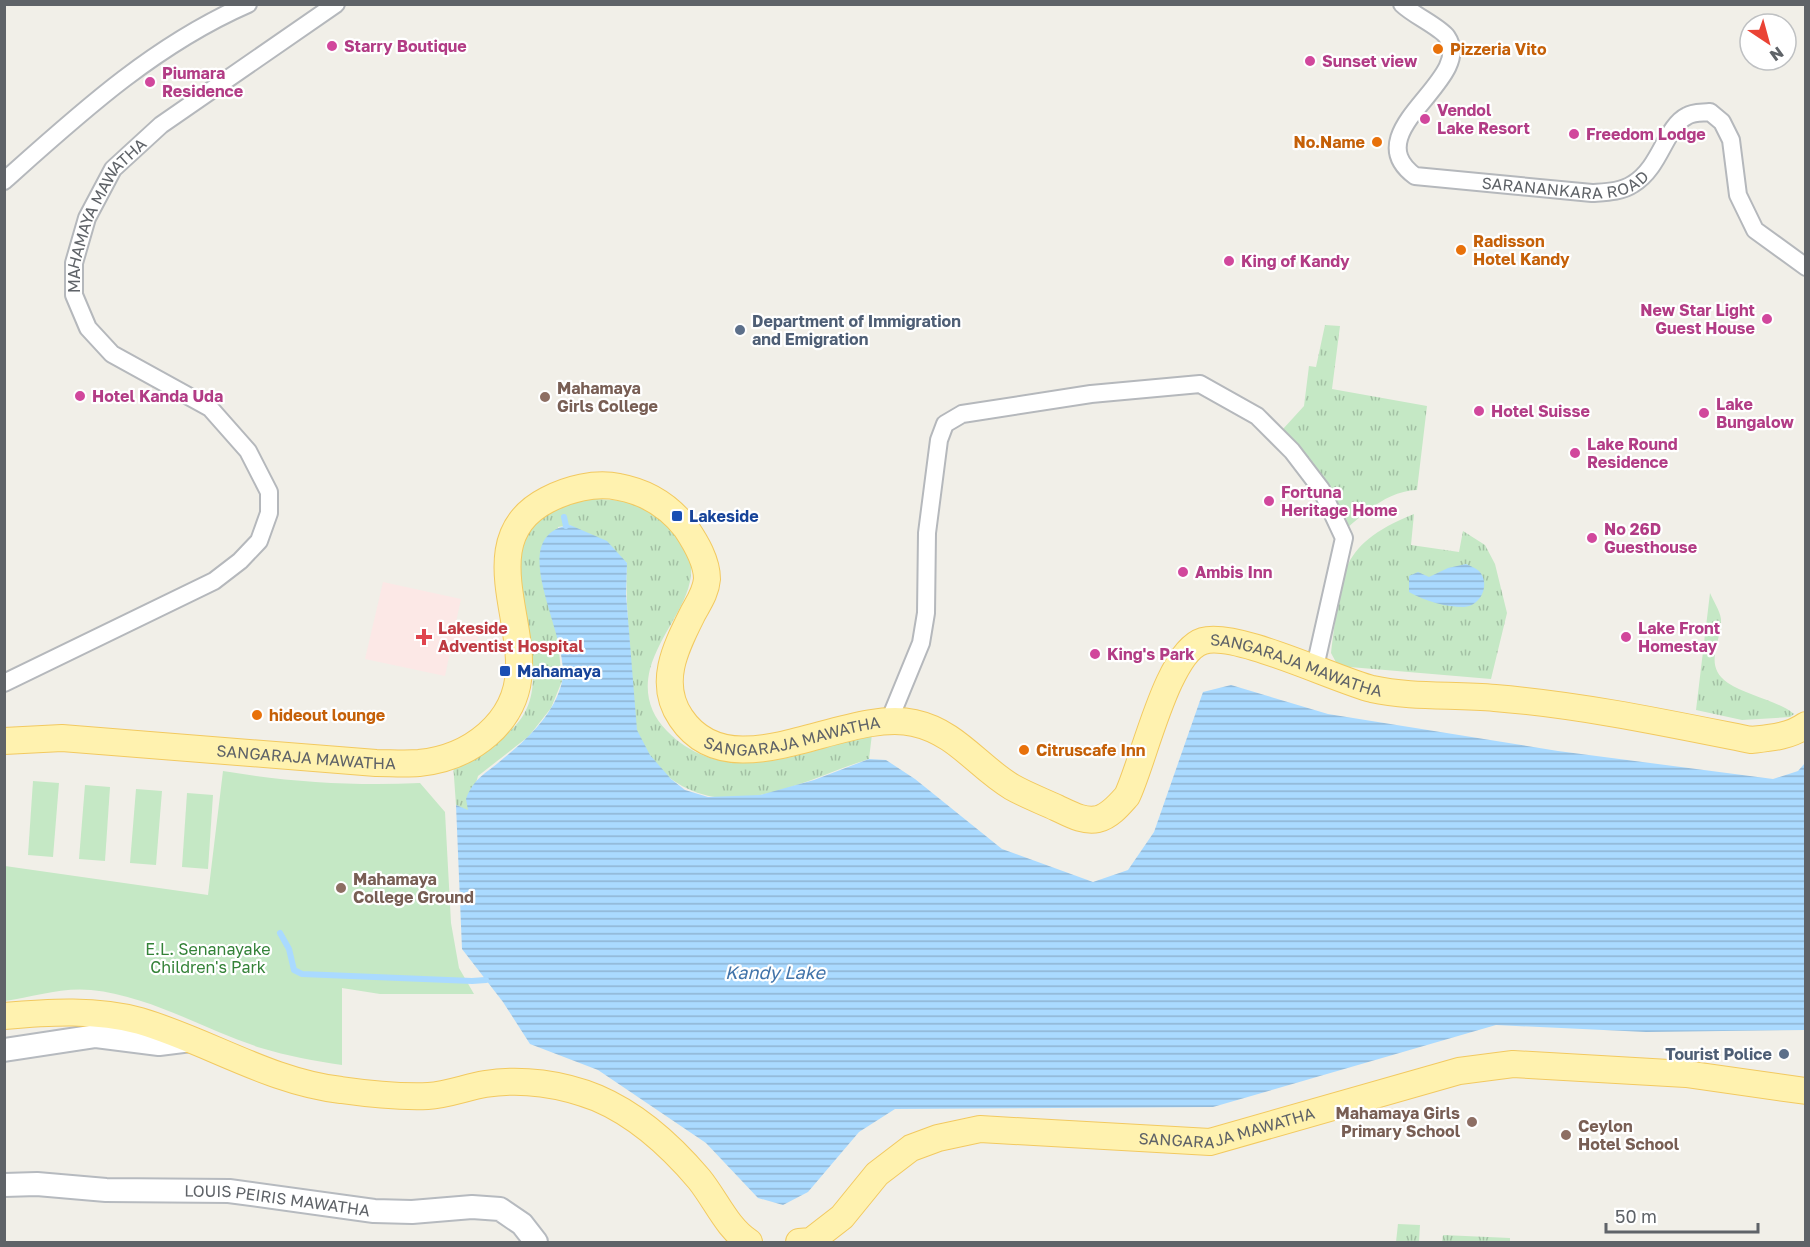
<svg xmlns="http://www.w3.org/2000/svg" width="1810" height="1247" viewBox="0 0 1810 1247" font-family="'Golos Text',sans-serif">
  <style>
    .medical { fill: #fce8e6 }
    .grass { fill: url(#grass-tufts) }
    .park { fill: #c5e8c5 }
    .water { fill: url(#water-rules) }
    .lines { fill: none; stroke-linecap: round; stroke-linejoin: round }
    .stream { stroke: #aadaff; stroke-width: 6 }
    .street-casing { stroke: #b5b8bc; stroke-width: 20 }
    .secondary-casing { stroke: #b6babf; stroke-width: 26 }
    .primary-casing { stroke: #f2c960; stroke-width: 28 }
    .street { stroke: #fff; stroke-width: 16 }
    .secondary { stroke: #fff; stroke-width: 22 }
    .primary { stroke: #fff2af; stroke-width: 26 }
    .hotel-dot { fill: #d1479c; stroke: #fff; stroke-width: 2 }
    .food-dot { fill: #e8710a; stroke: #fff; stroke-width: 2 }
    .service-dot { fill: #5c6f8a; stroke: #fff; stroke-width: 2 }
    .education-dot { fill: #8d6e63; stroke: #fff; stroke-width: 2 }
    .transit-dot { fill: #1a4fb4; stroke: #fff; stroke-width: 2 }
    .health-dot { fill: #e0444e; stroke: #fff; stroke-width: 2 }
    .labels { text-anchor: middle; stroke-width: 4.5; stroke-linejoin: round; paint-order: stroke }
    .hotel-label { font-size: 16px; font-weight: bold; fill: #b23c85; stroke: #fff; text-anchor: start }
    .food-label { font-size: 16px; font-weight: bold; fill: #c56008; stroke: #fff; text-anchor: start }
    .street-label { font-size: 16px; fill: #5f6368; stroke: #fff }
    .service-label { font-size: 16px; font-weight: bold; fill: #4e5e75; stroke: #fff; text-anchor: start }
    .education-label { font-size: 16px; font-weight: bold; fill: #785e54; stroke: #fff; text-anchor: start }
    .transit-label { font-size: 16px; font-weight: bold; fill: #164399; stroke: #fff; text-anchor: start }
    .health-label { font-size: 16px; font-weight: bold; fill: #be3a42; stroke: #fff; text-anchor: start }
    .park-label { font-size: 16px; fill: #348238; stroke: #fff }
    .water-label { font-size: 18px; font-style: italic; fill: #4174aa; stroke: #fff }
  </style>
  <defs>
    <pattern id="grass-tufts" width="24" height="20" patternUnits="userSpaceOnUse" patternTransform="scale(1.5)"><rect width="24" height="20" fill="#c5e8c5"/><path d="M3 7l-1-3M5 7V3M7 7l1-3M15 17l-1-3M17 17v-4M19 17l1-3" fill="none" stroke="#a3c0a4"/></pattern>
    <pattern id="water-rules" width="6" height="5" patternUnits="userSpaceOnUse" patternTransform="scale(1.5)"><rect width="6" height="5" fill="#aadaff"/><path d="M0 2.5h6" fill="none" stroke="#8eb4d2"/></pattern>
  </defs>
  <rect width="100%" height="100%" fill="#f1efe8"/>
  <polygon class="medical" points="383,582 461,599 456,622 480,628 475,652 451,647 445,676 365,659"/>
  <g class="grass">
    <path d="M1325 325 1340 326 1332 389 1427 406 1417 490C1388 491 1367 511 1346 529 1329 492 1313 458 1283 429L1304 406 1309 366 1316 367Z"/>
    <path d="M587 499C623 499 644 502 670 527 722 577 664 618 650 669 644 693 650 714 667 731 725 790 805 752 872 734L869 759C824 773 783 796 734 798 692 800 650 774 637 731 631 711 633 685 631 663 629 630 625 597 627 563L570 525 558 527 550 607 557 631 562 681 551 708 529 736 478 776 468 811 456 805 453 763C474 753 495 745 512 729 573 673 475 558 544 511 555 504 575 502 587 499Z"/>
    <path d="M1414 514 1411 545 1459 552 1463 531 1485 545 1495 564 1507 613 1491 679 1338 666 1331 653C1342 578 1334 546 1414 514Z"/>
    <path d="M1710 593C1713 600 1720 611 1721 619 1722 642 1702 665 1728 683 1746 695 1781 702 1794 714L1790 717 1742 720 1696 710Z"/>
    <polygon points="1398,1224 1420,1225 1419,1242 1396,1242"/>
    <polygon points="1443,1235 1510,1238 1510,1242 1442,1242"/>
  </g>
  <g class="park">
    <path d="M223 771C289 782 353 786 420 783L445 812 451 923 459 968 474 994H380L342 988V1065C315 1061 287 1056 261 1048 205 1030 151 996 91 990 62 987 33 997 5 1001V866L208 895Z"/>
    <polygon points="33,781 59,783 53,857 28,855"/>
    <polygon points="85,785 110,787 105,861 79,859"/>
    <polygon points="136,789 162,791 156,865 130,863"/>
    <polygon points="187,793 213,795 208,869 182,867"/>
  </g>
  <g class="water">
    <path d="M570 525 607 541 627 563 626 594 637 730 650 755 671 779 685 790 708 797 760 795 814 780 869 759 886 760 915 779 1002 849 1093 882 1128 870 1154 832 1203 692 1231 685 1328 714 1558 751 1773 779 1798 771 1805 763V1030L1646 1032 1496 1025 1213 1107 895 1109 859 1132 808 1192 783 1205 758 1198 706 1143 598 1070 530 1044 503 1002 462 949 456 805 468 810 466 799C473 780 483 775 498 763 524 742 554 716 562 682 572 637 501 536 570 525Z"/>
    <path d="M1466 564C1470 566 1476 568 1479 571 1491 584 1481 606 1464 607 1446 607 1425 601 1409 592V576L1418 572 1429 577 1448 568Z"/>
  </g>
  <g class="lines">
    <g class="stream">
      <polyline points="564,517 566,526"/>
      <polyline points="280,933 289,949 294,970 302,974 472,981 486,980"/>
    </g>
    <g class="street-casing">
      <g id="street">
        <path id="s1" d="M1402 4C1413 15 1440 27 1447 37 1476 80 1354 131 1415 176L1592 193C1606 192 1621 192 1633 184 1661 167 1665 127 1687 116 1693 112 1703 113 1710 112L1722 122 1731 140 1738 195 1755 230 1806 267"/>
        <path d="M4 181C80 113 154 45 248 4"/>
        <path id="s2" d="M4 683 214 581 240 561 259 541 269 513V492L248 451 210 408 112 354 88 328 74 295V263L87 218 113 169 161 125 336 4"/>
        <polyline points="889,721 921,643 926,613 927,533 939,440 945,424 962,414 1091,394 1200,384 1257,416 1292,451 1321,489 1344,538 1315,667"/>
      </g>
    </g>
    <g class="secondary-casing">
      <g id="secondary">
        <polyline points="4,1050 96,1036 159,1044 191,1040"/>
        <path id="s3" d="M4 1185 37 1184 106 1190 229 1191 374 1211 412 1212 472 1207 500 1209 522 1224 536 1242"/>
      </g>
    </g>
    <g class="primary-casing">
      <g id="primary">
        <path id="s4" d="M4 741 62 738 376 763C390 763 405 764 419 763 470 758 517 723 519 670 522 613 477 536 547 500 568 489 595 482 619 487 646 492 669 506 686 528 696 543 707 561 707 579 706 592 699 602 693 613 676 647 657 683 681 718 732 794 844 707 914 723 956 732 977 766 1012 787 1026 795 1042 801 1057 808 1070 814 1083 822 1098 819 1110 816 1119 805 1127 796 1144 761 1167 652 1203 641 1236 631 1336 680 1372 689 1412 698 1455 694 1495 698 1581 705 1666 723 1751 740 1770 738 1789 737 1806 725"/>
        <path d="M4 1016C49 1012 97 1009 140 1021 208 1041 270 1082 341 1090 369 1094 400 1097 428 1096 447 1095 467 1087 485 1084 522 1078 562 1084 597 1098 637 1115 671 1146 699 1179 716 1200 727 1228 749 1242"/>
        <path id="s5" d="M799 1242 811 1241 842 1217 877 1174 911 1148 938 1138 980 1129 1210 1142 1459 1071 1513 1064 1686 1074 1806 1091"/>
      </g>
    </g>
    <use href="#street" class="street"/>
    <use href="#secondary" class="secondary"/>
    <use href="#primary" class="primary"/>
  </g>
  <g class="hotel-dot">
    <circle cx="332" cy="46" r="6"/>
    <circle cx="1310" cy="61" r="6"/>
    <circle cx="150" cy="82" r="6"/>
    <circle cx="1425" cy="119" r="6"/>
    <circle cx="1574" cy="134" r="6"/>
    <circle cx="1229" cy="261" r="6"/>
    <circle cx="1767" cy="319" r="6"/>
    <circle cx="80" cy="396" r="6"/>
    <circle cx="1479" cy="411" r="6"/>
    <circle cx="1704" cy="413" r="6"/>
    <circle cx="1575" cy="453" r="6"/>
    <circle cx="1269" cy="501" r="6"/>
    <circle cx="1592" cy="538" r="6"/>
    <circle cx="1183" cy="572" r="6"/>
    <circle cx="1626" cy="637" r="6"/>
    <circle cx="1095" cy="654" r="6"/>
  </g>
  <g class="food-dot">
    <circle cx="1438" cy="49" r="6"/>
    <circle cx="1377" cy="142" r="6"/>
    <circle cx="1461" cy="250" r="6"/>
    <circle cx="257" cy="715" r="6"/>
    <circle cx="1024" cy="750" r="6"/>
  </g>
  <g class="service-dot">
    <circle cx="740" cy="330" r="6"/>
    <circle cx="1784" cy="1054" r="6"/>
  </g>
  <g class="education-dot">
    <circle cx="545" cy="397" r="6"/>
    <circle cx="341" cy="888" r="6"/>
    <circle cx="1472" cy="1122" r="6"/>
    <circle cx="1566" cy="1135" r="6"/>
  </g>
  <g class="transit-dot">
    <rect x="671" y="510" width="12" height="12" rx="3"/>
    <rect x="499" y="665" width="12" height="12" rx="3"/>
  </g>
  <path class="health-dot" d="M421 628h6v6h6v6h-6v6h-6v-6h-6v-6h6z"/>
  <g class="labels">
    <g class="hotel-label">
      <text x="344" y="52">Starry Boutique</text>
      <text x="1322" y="67">Sunset view</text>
      <text x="162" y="79">Piumara<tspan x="162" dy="18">Residence</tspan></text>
      <text x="1437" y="116">Vendol<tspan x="1437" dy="18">Lake Resort</tspan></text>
      <text x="1586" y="140">Freedom Lodge</text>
      <text x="1241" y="267">King of Kandy</text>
      <text x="1755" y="316" text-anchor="end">New Star Light<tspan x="1755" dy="18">Guest House</tspan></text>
      <text x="92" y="402">Hotel Kanda Uda</text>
      <text x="1716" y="410">Lake<tspan x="1716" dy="18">Bungalow</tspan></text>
      <text x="1491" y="417">Hotel Suisse</text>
      <text x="1587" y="450">Lake Round<tspan x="1587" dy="18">Residence</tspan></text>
      <text x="1281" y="498">Fortuna<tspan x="1281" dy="18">Heritage Home</tspan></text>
      <text x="1604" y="535">No 26D<tspan x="1604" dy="18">Guesthouse</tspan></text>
      <text x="1195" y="578">Ambis Inn</text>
      <text x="1638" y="634">Lake Front<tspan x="1638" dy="18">Homestay</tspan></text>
      <text x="1107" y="660">King's Park</text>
    </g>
    <g class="food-label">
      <text x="1450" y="55">Pizzeria Vito</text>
      <text x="1365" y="148" text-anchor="end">No.Name</text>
      <text x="1473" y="247">Radisson<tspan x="1473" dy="18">Hotel Kandy</tspan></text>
      <text x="269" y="721">hideout lounge</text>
      <text x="1036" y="756">Citruscafe Inn</text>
    </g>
    <g class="street-label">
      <text dy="6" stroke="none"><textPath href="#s1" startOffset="370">SARANANKARA ROAD</textPath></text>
      <text dy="6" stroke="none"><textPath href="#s2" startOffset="720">MAHAMAYA MAWATHA</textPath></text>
      <text dy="6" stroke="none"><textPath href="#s4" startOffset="1880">SANGARAJA MAWATHA</textPath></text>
      <text dy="6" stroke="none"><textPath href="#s4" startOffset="1234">SANGARAJA MAWATHA</textPath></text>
      <text dy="6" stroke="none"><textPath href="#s4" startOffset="303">SANGARAJA MAWATHA</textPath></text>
      <text dy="6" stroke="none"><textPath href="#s5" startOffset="470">SANGARAJA MAWATHA</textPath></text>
      <text dy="6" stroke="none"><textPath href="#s3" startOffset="274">LOUIS PEIRIS MAWATHA</textPath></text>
    </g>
    <g class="service-label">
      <text x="752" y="327">Department of Immigration<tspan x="752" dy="18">and Emigration</tspan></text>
      <text x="1772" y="1060" text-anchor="end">Tourist Police</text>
    </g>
    <g class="education-label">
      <text x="557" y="394">Mahamaya<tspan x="557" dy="18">Girls College</tspan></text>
      <text x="353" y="885">Mahamaya<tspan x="353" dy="18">College Ground</tspan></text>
      <text x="1460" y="1119" text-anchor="end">Mahamaya Girls<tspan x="1460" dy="18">Primary School</tspan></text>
      <text x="1578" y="1132">Ceylon<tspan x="1578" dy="18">Hotel School</tspan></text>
    </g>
    <g class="transit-label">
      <text x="689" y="522">Lakeside</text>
      <text x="517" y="677">Mahamaya</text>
    </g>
    <g class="health-label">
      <text x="438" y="634">Lakeside<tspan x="438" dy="18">Adventist Hospital</tspan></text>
    </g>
    <g class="park-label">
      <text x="208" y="955">E.L. Senanayake<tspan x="208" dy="18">Children's Park</tspan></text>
    </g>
    <g class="water-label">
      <text x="775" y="979">Kandy Lake</text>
    </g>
  </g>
  <rect width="1810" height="1247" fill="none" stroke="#5f6368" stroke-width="12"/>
  <g transform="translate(1768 42) rotate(144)"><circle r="28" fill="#ffffff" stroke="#bfc1c3" stroke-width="1.5"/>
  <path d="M0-4.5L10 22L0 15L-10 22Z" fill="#ea4335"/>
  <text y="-9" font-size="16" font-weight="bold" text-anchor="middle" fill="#5f6368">N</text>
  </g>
  <path d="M1606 1223v9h152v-9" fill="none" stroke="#5f6368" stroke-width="3"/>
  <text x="1615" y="1223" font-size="18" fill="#5f6368" stroke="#ffffff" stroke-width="4.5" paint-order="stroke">50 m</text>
</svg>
